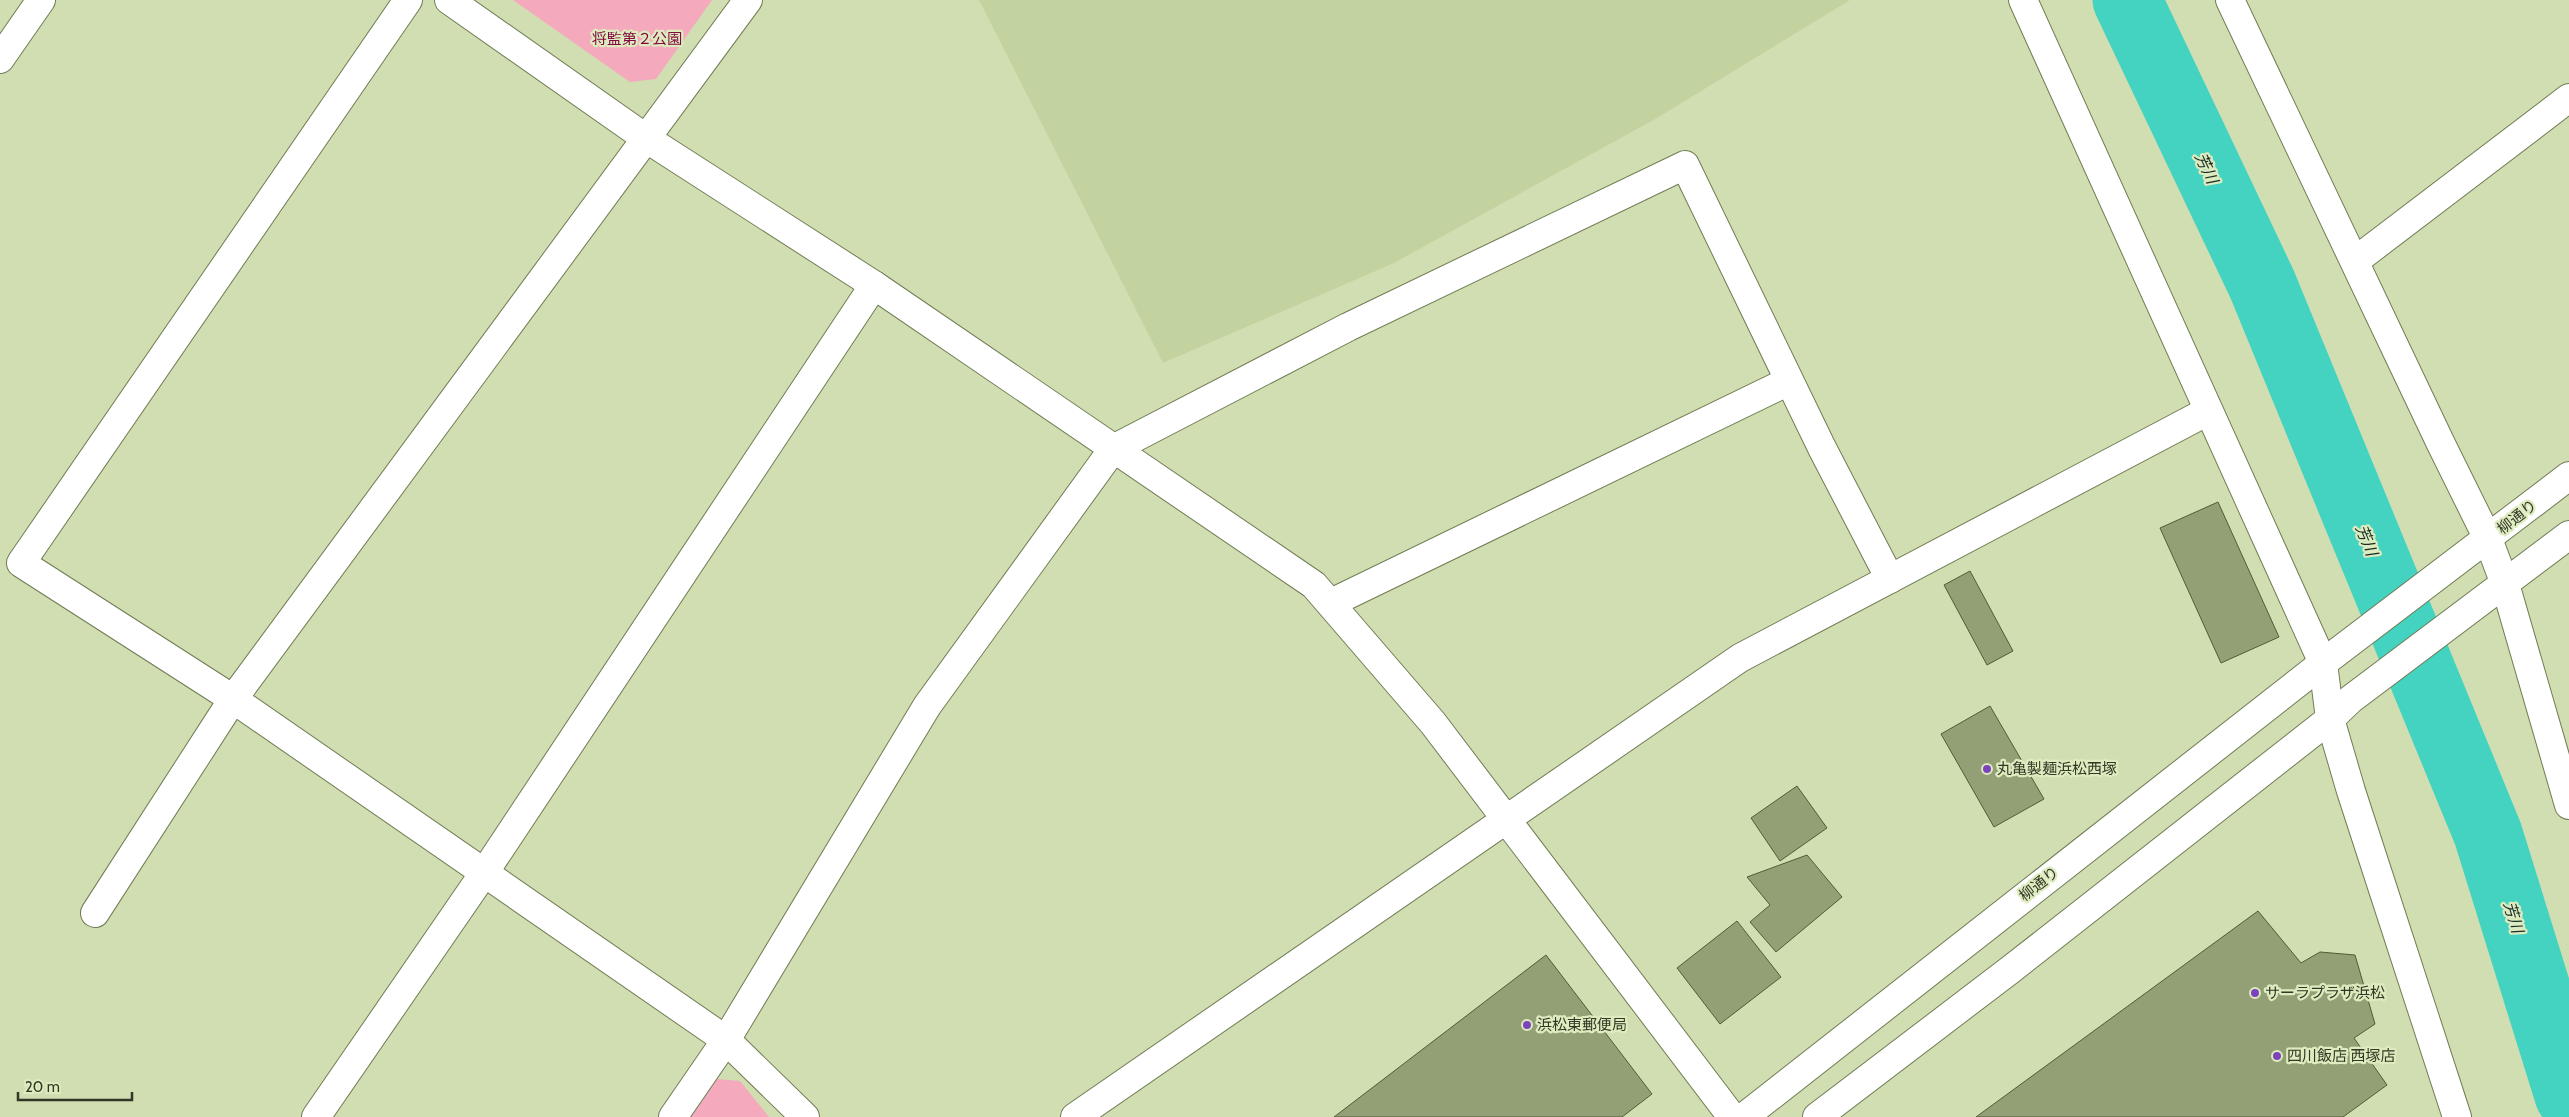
<svg xmlns="http://www.w3.org/2000/svg" width="2569" height="1117" viewBox="0 0 2569 1117" font-family="Cabin,'Noto Sans JP',sans-serif">
  <style>
    .built { fill: #c3d3a0 }
    .green { fill: #f5a9bc }
    .lines { fill: none; stroke-linecap: round; stroke-linejoin: round }
    .river { stroke: #43d3c0; stroke-width: 69 }
    .building { fill: #93a076; stroke: #505c35 }
    .street-casing { stroke: #707c54; stroke-width: 30 }
    .secondary-casing { stroke: #707c54; stroke-width: 30 }
    .street { stroke: #fff; stroke-width: 28 }
    .secondary { stroke: #fff; stroke-width: 28 }
    .poi-dot { fill: #7c44bb; stroke: #ddebbf; stroke-width: 2 }
    .labels { text-anchor: middle; stroke-width: 4.5; stroke-linejoin: round; paint-order: stroke }
    .park-label { font-size: 15px; fill: #830a40; stroke: #ddebbf }
    .street-label { font-size: 15px; fill: #313725; stroke: #ddebbf }
    .poi-label { font-size: 15px; fill: #313725; stroke: #ddebbf; text-anchor: start }
    .water-label { font-size: 16px; font-style: italic; fill: #172e2b; stroke: #ddebbf }
  </style>
  <rect width="100%" height="100%" fill="#d0deb2"/>
  <polygon class="built" points="979,0 1850,0 1657,118 1394,263 1163,363"/>
  <g class="green">
    <polygon points="513,0 712,0 656,79 630,82"/>
    <polygon points="717,1079 740,1081 769,1117 691,1117"/>
  </g>
  <g class="lines">
    <polyline class="river" points="2127,0 2262,284 2488,834 2569,1095"/>
  </g>
  <g class="building">
    <polygon points="2218,502 2279,637 2221,663 2160,528"/>
    <polygon points="1970,571 2013,651 1987,665 1944,585"/>
    <polygon points="1990,706 2044,799 1994,827 1941,734"/>
    <polygon points="1797,786 1827,828 1780,861 1751,818"/>
    <polygon points="1807,855 1842,897 1776,952 1750,922 1770,905 1747,877"/>
    <polygon points="2258,911 2301,963 2320,952 2355,955 2375,1024 2354,1038 2387,1085 2343,1117 1976,1117"/>
    <polygon points="1737,921 1781,977 1720,1024 1677,968"/>
    <polygon points="1546,955 1652,1094 1622,1117 1334,1117"/>
  </g>
  <g class="lines">
    <g class="street-casing">
      <g id="street">
        <polyline points="408,0 21,563 233,699 726,1040 805,1117"/>
        <polyline points="449,0 647,139 874,285 1314,585 1433,723 1732,1117"/>
        <polyline points="2023,0 2323,663 2330,719 2351,791 2457,1117"/>
        <polyline points="2355,261 2569,98"/>
        <polyline points="1331,603 1789,381"/>
        <polyline points="95,913 233,699 748,0"/>
        <polyline points="316,1117 484,873 874,285"/>
        <polyline points="673,1117 726,1040 927,706 1113,449 1348,327 1685,165 1822,448 1890,579"/>
        <polyline points="1075,1117 1740,658 2208,411"/>
      </g>
    </g>
    <g class="secondary-casing">
      <g id="secondary">
        <polyline points="2230,0 2441,444 2488,539 2505,584 2569,805"/>
        <polyline points="0,59 41,0"/>
        <polyline points="1744,1117 2323,663 2569,476"/>
        <polyline points="1817,1117 2010,970 2330,719 2351,699 2569,535"/>
      </g>
    </g>
    <use href="#street" class="street"/>
    <use href="#secondary" class="secondary"/>
  </g>
  <g class="poi-dot">
    <circle cx="1987" cy="769" r="5"/>
    <circle cx="2255" cy="993" r="5"/>
    <circle cx="1527" cy="1025" r="5"/>
    <circle cx="2277" cy="1056" r="5"/>
  </g>
  <g class="labels">
    <g class="park-label">
      <text x="637" y="44">将監第２公園</text>
    </g>
    <g class="street-label">
      <text transform="translate(2517 517) rotate(-38)" y="5">柳通り</text>
      <text transform="translate(2039 884) rotate(-38)" y="5">柳通り</text>
    </g>
    <g class="poi-label">
      <text x="1997" y="774">丸亀製麺浜松西塚</text>
      <text x="2265" y="998">サーラプラザ浜松</text>
      <text x="1537" y="1030">浜松東郵便局</text>
      <text x="2287" y="1061">四川飯店 西塚店</text>
    </g>
    <g class="water-label">
      <text transform="translate(2207 168) rotate(65)" y="6">芳川</text>
      <text transform="translate(2367 540) rotate(68)" y="6">芳川</text>
      <text transform="translate(2514 917) rotate(73)" y="6">芳川</text>
    </g>
  </g>
  <path d="M18 1092v8h114v-8" fill="none" stroke="#313725" stroke-width="2.5"/>
  <text x="25" y="1092" font-size="15" fill="#313725" stroke="#ddebbf" stroke-width="4" paint-order="stroke">20 m</text>
</svg>
